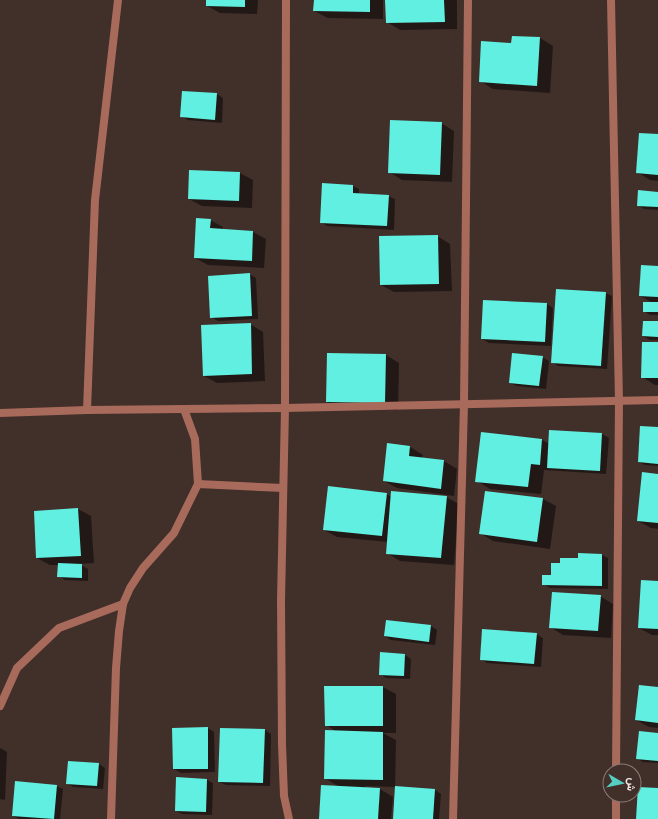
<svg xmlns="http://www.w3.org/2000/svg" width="658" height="819" viewBox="0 0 658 819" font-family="'Fira Sans Condensed',Vazirmatn,sans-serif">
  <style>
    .shadow { fill: #0007 }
    .building { fill: #60efe1 }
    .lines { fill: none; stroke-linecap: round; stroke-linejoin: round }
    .minor { stroke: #a86a5b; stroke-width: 8 }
  </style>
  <rect width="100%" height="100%" fill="#412f2a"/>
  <g class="shadow">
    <polygon points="207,0 258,0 257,14 220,13 207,6"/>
    <polygon points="315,0 383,0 383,19 328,18 314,11"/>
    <polygon points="386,0 457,0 457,29 400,30 387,22"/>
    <polygon points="540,38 553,46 550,93 493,89 480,81"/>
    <polygon points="217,94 223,98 222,123 188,120 181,116"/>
    <polygon points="441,123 454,131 452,182 402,180 389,172"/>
    <polygon points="658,135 658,181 650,180 637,172"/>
    <polygon points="190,171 240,173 253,180 252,208 202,206 189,199"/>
    <polygon points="353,186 359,189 359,194 388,196 395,199 394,230 327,226 321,222"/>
    <polygon points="658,193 658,210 644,209 638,205"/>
    <polygon points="210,220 223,227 223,230 253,232 266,239 264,268 208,265 195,258"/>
    <polygon points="437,236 450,244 452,291 394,292 381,285"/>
    <polygon points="658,267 658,315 650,315 644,311 653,303 640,296"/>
    <polygon points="249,274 256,278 258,319 218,321 211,317"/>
    <polygon points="605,293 612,296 607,369 558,366 552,362"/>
    <polygon points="547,304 553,308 551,346 489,343 482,339"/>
    <polygon points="658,322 658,340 650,340 643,336"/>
    <polygon points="250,324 263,332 265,381 217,383 204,376"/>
    <polygon points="658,343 658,385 655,385 642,377"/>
    <polygon points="386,355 399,363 398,410 340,409 327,402"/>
    <polygon points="542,357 549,361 546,389 517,386 510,383"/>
    <polygon points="658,428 658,466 645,465 639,462"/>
    <polygon points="550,431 602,434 609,438 606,474 544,470 541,494 490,489 477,481 542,440 550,444"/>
    <polygon points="410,447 423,455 422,458 444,461 457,469 454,496 397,488 384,481"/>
    <polygon points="658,475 658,529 651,528 638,521"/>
    <polygon points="486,492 543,499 556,506 550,549 493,541 480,533"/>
    <polygon points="386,494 392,497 446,497 459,504 454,565 400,561 387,553 388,542 337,537 324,530"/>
    <polygon points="78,509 91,516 94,563 79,564 88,569 88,581 65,580 58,576 59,565 50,565 37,558"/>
    <polygon points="602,555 608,558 608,589 550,588 543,584 552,576 560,564 579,559"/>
    <polygon points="658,582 658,635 652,635 639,628"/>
    <polygon points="600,596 613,604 611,638 563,635 550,627"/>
    <polygon points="431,626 437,630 435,645 391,640 385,636"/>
    <polygon points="536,634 543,638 541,667 487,663 481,659"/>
    <polygon points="405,655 411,659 410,679 386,678 380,674"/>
    <polygon points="325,687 383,687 396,694 396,733 383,733 396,740 395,787 365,786 365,788 380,789 393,797 391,819 320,819 339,787 325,778 337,732 326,725"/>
    <polygon points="658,688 658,728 649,727 636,720"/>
    <polygon points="208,728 214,732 215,772 181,773 174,769"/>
    <polygon points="265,730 271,734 270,786 226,785 219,782"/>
    <polygon points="658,734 658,763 643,762 637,758"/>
    <polygon points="0,748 7,752 5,800 0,799"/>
    <polygon points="99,764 105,768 103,789 73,787 67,783"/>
    <polygon points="207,780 213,783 212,815 182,814 176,811"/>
    <polygon points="56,786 63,789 60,819 19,819 13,816"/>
    <polygon points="435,790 441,794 439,819 394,819"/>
  </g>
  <g class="building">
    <polygon points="206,0 245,0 245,7 206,6"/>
    <polygon points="314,0 370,0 370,12 313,11"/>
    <polygon points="385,0 444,0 445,22 386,23"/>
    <polygon points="512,36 540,37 537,86 479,82 481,41 511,43"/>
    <polygon points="182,91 217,93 215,120 180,117"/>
    <polygon points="390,120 442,122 440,175 388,173"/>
    <polygon points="639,133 658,134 658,175 636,173"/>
    <polygon points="189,170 240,172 239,201 188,199"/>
    <polygon points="322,183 353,185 353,193 389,195 387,226 320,223"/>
    <polygon points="638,190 658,192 658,207 637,206"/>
    <polygon points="196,218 211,219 210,228 253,231 252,261 194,258"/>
    <polygon points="438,235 439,284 380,285 379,236"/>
    <polygon points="641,265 658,266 658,297 639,296"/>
    <polygon points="250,273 252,316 210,318 208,276"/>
    <polygon points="556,289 606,292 601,366 551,363"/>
    <polygon points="483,300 547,303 545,342 481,339"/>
    <rect x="643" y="302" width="15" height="10"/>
    <polygon points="643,321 658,321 658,337 642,336"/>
    <polygon points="251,323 252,374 203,376 201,325"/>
    <polygon points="642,342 658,342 658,378 641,378"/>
    <polygon points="327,353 386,354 385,403 326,402"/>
    <polygon points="512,353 543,356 539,386 509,383"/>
    <polygon points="640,426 658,427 658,464 638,462"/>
    <polygon points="549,430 602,433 600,471 547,468"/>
    <polygon points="481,432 542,439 540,465 531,464 528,487 475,482"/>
    <polygon points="387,443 410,446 409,456 444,460 441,489 383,481"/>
    <polygon points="642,472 658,474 658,523 637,521"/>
    <polygon points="328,486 387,493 382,536 323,530"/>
    <polygon points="391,491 447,496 441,558 386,554"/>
    <polygon points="485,491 543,498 537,542 479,534"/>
    <polygon points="78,508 81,556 36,558 34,511"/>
    <polygon points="578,553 602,554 602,586 542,585 542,575 551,575 551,563 560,563 560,558 578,558"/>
    <polygon points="58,563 82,564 82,578 57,577"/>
    <polygon points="641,580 658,581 658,629 638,628"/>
    <polygon points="552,592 601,595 598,631 549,628"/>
    <polygon points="386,620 431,625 429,642 384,636"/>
    <polygon points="482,629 537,633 534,664 480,660"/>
    <polygon points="380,652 405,654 404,676 379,675"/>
    <polygon points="639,685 658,687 658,723 635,720"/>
    <polygon points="324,686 383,686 383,726 325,726"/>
    <polygon points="208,727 208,769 173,769 172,728"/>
    <polygon points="220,728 265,729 263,783 218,782"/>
    <polygon points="325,730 383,732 383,780 324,779"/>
    <polygon points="639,731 658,733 658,761 636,759"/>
    <polygon points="68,761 99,763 97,786 66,784"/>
    <polygon points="176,777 207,779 206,812 175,811"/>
    <polygon points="15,781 57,785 54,819 12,816"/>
    <polygon points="321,785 380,788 378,819 319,819"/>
    <polygon points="395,786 435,789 433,819 393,819"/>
    <polygon points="638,787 658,788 658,819 636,819"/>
  </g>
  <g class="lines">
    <g class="minor">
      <polyline points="286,0 285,408 281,601 282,744 284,796 289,819"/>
      <polyline points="611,0 619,401 616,771"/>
      <polyline points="87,410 95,200 118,0"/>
      <polyline points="0,413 87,410 285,408 658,400"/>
      <polyline points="198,484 283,488"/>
      <polyline points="0,706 17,668 59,628 123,604"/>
      <polyline points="111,819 116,668 119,631 123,604 130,588 143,568 174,533 198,484 195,439 184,409"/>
      <polyline points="453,819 464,404 468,0"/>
      <polyline points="616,819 616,795"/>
    </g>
  </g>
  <g transform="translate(622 783) rotate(99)"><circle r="19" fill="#412f2a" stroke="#897975"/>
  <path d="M0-3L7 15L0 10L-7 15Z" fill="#57cec2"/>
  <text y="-6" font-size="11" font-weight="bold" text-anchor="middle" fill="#f5e8e5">ش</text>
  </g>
</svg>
